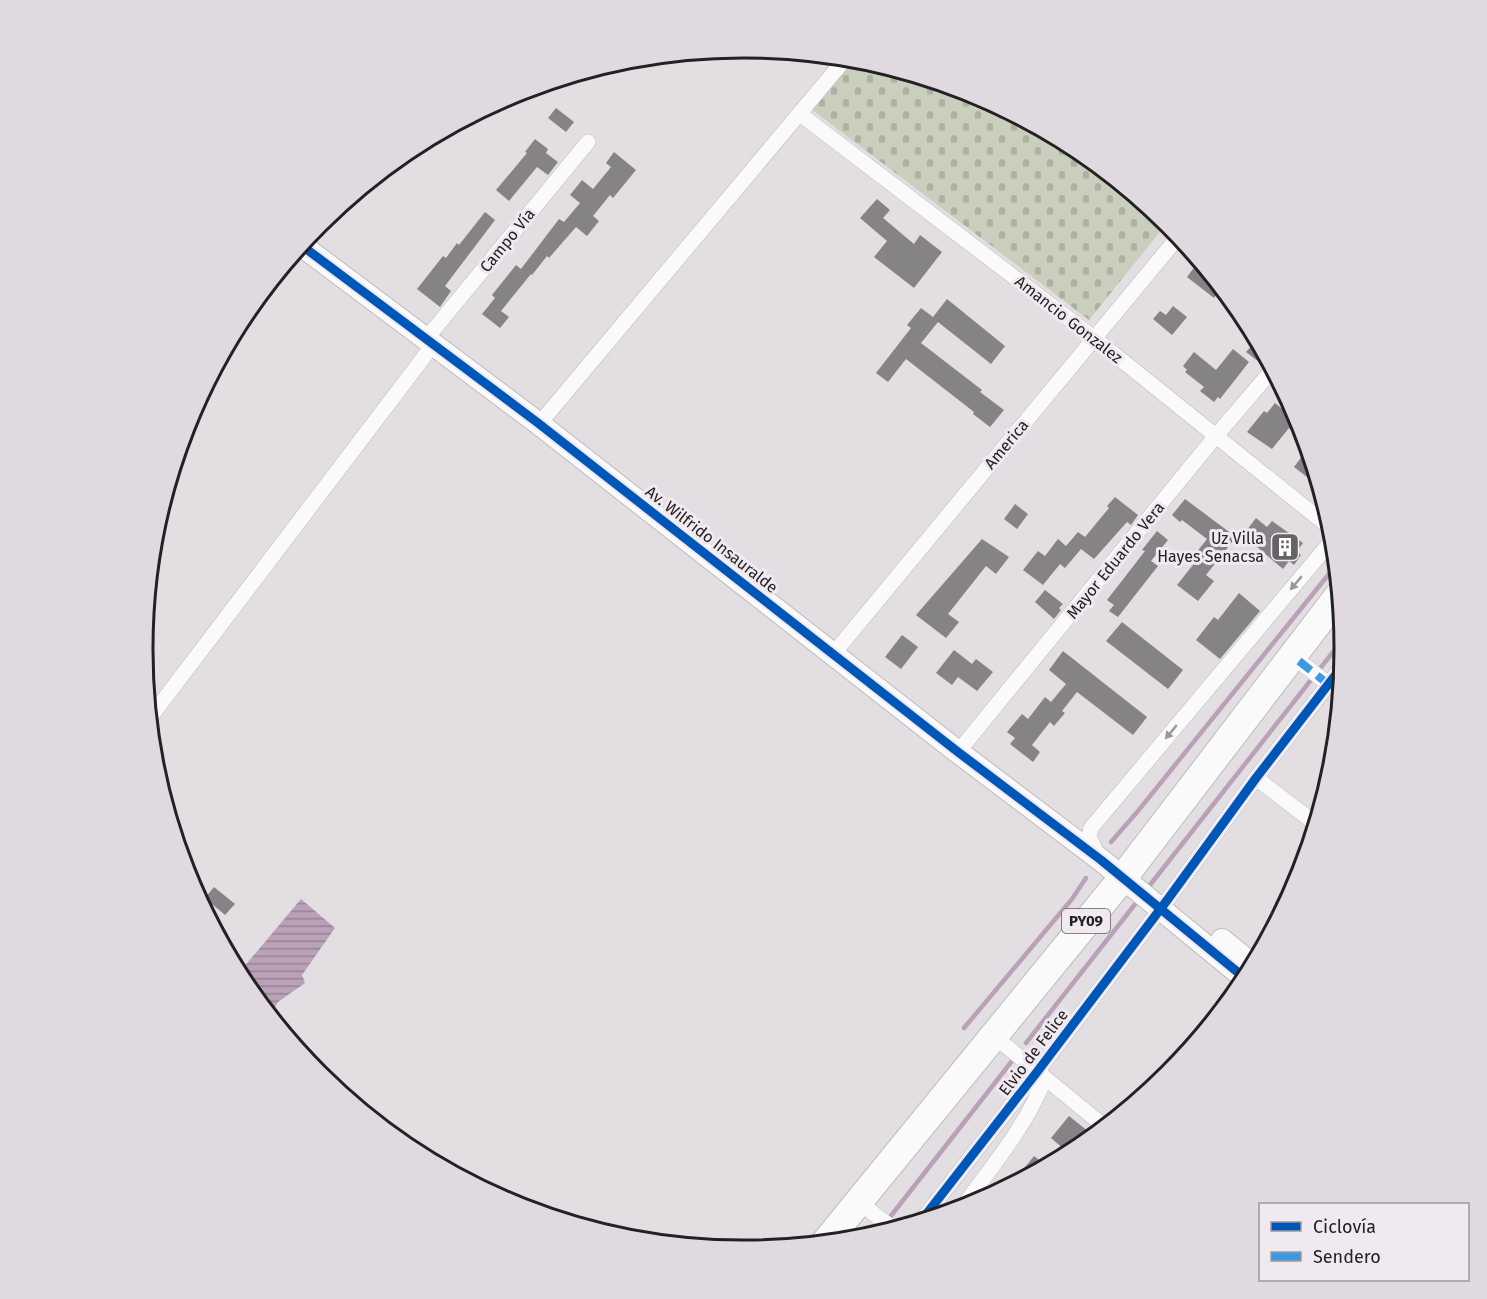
<svg xmlns="http://www.w3.org/2000/svg" width="1487" height="1299" viewBox="0 0 1487 1299" font-family="'Fira Sans',sans-serif">
  <style>
    .cemetery { fill: url(#cemetery-stones) }
    .water { fill: url(#water-rules) }
    .lines { fill: none; stroke-linecap: round; stroke-linejoin: round }
    .stream { stroke: #baa1b8; stroke-width: 4.5 }
    .building { fill: #868386 }
    .street-casing { stroke: #bebbbe; stroke-width: 16 }
    .secondary-casing { stroke: #bebbbe; stroke-width: 24 }
    .highway-casing { stroke: #bebbbe; stroke-width: 30 }
    .street { stroke: #fbfafb; stroke-width: 15 }
    .secondary { stroke: #fbfafb; stroke-width: 22 }
    .highway { stroke: #fbfafb; stroke-width: 28 }
    .quiet { stroke: #3c9be0; stroke-width: 8; stroke-dasharray: 15 8; stroke-linecap: butt }
    .cycleway-casing { stroke: #f1e9f0; stroke-width: 13 }
    .cycleway { stroke: #0057b8; stroke-width: 9 }
    .oneway { fill: #9a989a }
    .labels { text-anchor: middle; stroke-width: 6; stroke-linejoin: round; paint-order: stroke }
    .shield { fill: #f1e9f0; stroke: #615d60; stroke-width: 1.5 }
    .shield-label { font-size: 15px; font-weight: bold; fill: #232123 }
    .street-label { font-size: 16px; fill: #232123; stroke: #f1e9f0 }
    .poi-label { font-size: 16px; fill: #232123; stroke: #f1e9f0; text-anchor: end }
    .rim { fill: none; stroke: #232123; stroke-width: 3 }
  </style>
  <defs>
    <pattern id="cemetery-stones" width="16" height="16" patternUnits="userSpaceOnUse" patternTransform="scale(1.5)"><rect width="16" height="16" fill="#c9cfbc"/><path d="M2 7V4a2 2 0 0 1 4 0v3zM10 15v-3a2 2 0 0 1 4 0v3z" fill="#acb1a1"/></pattern>
    <pattern id="water-rules" width="6" height="5" patternUnits="userSpaceOnUse" patternTransform="scale(1.5)"><rect width="6" height="5" fill="#baa1b8"/><path d="M0 2.5h6" fill="none" stroke="#978395"/></pattern>
  </defs>
  <rect width="100%" height="100%" fill="#e2dee2"/>
  <polygon class="cemetery" points="851,59 861,60 974,94 1078,150 1167,223 1089,320 811,109"/>
  <polygon class="water" points="301,899 335,928 302,975 305,983 278,1002 270,1016 243,983 238,974"/>
  <g class="lines">
    <g class="stream">
      <polyline points="1111,842 1138,811 1337,564"/>
      <polyline points="1150,885 1344,638"/>
      <polyline points="964,1028 1072,899 1086,878"/>
      <polyline points="1026,1043 1136,903"/>
      <polyline points="876,1235 1012,1061"/>
    </g>
  </g>
  <g class="building">
    <polygon points="556,108 574,122 566,132 548,118"/>
    <polygon points="535,139 548,149 546,153 558,162 548,175 537,167 509,201 496,190 527,153 525,152"/>
    <polygon points="614,152 636,170 613,198 610,195 593,216 599,221 587,236 576,227 549,258 547,256 532,275 531,274 501,311 509,317 500,328 482,314 495,298 492,295 516,265 521,269 559,219 564,222 580,203 570,195 582,180 593,189 611,167 606,163"/>
    <polygon points="877,199 890,210 883,218 914,244 920,235 942,252 914,288 874,257 887,241 860,218"/>
    <polygon points="485,212 495,220 445,286 451,291 440,307 417,289 443,256 446,258 457,243 459,245"/>
    <polygon points="1196,265 1212,277 1221,288 1214,298 1187,277"/>
    <polygon points="947,299 1005,346 991,364 938,322 921,343 982,390 980,392 1004,410 990,427 973,414 974,412 906,359 888,382 876,373 911,328 907,325 921,308 933,317"/>
    <polygon points="1173,306 1187,317 1172,335 1153,319 1160,311 1166,315"/>
    <polygon points="1257,340 1265,356 1259,362 1246,352"/>
    <polygon points="1233,349 1249,362 1220,399 1218,397 1214,402 1200,391 1204,387 1185,372 1187,370 1183,366 1194,352 1216,370"/>
    <polygon points="1275,403 1300,423 1306,441 1289,428 1272,449 1247,432 1264,411 1267,413"/>
    <polygon points="1308,448 1313,465 1320,487 1294,467"/>
    <polygon points="1115,497 1138,515 1131,525 1127,522 1094,559 1081,549 1065,568 1060,564 1043,585 1023,570 1038,551 1045,556 1058,539 1066,546 1078,532 1085,537 1109,508 1107,506"/>
    <polygon points="1185,499 1236,537 1206,575 1214,581 1198,601 1177,585 1196,561 1192,558 1207,539 1182,520 1180,522 1172,515"/>
    <polygon points="1015,504 1028,514 1017,529 1004,519"/>
    <polygon points="1256,518 1267,527 1272,521 1303,543 1297,551 1301,555 1294,565 1289,561 1283,569 1243,535"/>
    <polygon points="1157,531 1168,540 1151,561 1158,566 1118,617 1109,611 1114,605 1107,600 1145,551 1142,550"/>
    <polygon points="982,539 1009,557 996,574 986,566 948,614 959,622 946,638 916,615"/>
    <polygon points="1045,590 1063,604 1059,608 1061,610 1054,619 1035,602"/>
    <polygon points="1239,593 1260,611 1220,659 1196,640 1214,617 1218,620"/>
    <polygon points="1122,622 1183,670 1168,689 1106,641"/>
    <polygon points="902,635 918,647 901,669 885,657"/>
    <polygon points="954,650 972,664 976,659 993,672 977,691 958,677 952,685 936,673"/>
    <polygon points="1063,651 1147,717 1133,735 1077,692 1062,711 1065,713 1054,726 1050,722 1032,745 1040,752 1033,762 1010,744 1015,738 1007,732 1022,714 1028,719 1045,697 1051,702 1066,684 1049,670"/>
    <polygon points="214,887 235,904 225,915 205,898"/>
    <polygon points="1069,1116 1094,1136 1084,1145 1078,1140 1076,1143 1073,1141 1065,1150 1051,1138"/>
    <polygon points="1034,1156 1047,1166 1010,1186"/>
  </g>
  <g class="lines">
    <g class="street-casing">
      <g id="street">
        <polyline points="800,114 1094,338 1333,530"/>
        <polyline points="426,339 588,142"/>
        <polyline points="538,423 545,417 846,58"/>
        <polyline points="834,653 1179,236"/>
        <polyline points="1299,661 1328,684"/>
        <polyline points="149,719 433,345"/>
        <polyline points="958,752 1215,437 1273,369"/>
        <polyline points="1256,778 1316,824"/>
        <polyline points="1098,855 1089,837 1091,828 1334,538"/>
        <polyline points="1000,1041 1105,1127"/>
        <path d="M961 1209C991 1167 1026 1127 1045 1078"/>
        <polyline points="869,1210 894,1229"/>
        <polyline points="921,1221 1037,1072 1168,899 1256,778 1344,664"/>
      </g>
    </g>
    <g class="secondary-casing">
      <g id="secondary">
        <polyline points="301,245 538,423 958,752 1101,860 1246,979"/>
        <polyline points="1222,940 1253,965"/>
      </g>
    </g>
    <g class="highway-casing">
      <polyline id="highway" points="825,1243 1125,875 1340,594"/>
    </g>
    <use href="#street" class="street"/>
    <use href="#secondary" class="secondary"/>
    <use href="#highway" class="highway"/>
    <polyline class="quiet" points="1299,661 1328,684"/>
    <g class="cycleway-casing">
      <g id="cycleway">
        <polyline points="301,245 538,423 958,752 1101,860 1246,979"/>
        <polyline points="921,1221 1037,1072 1168,899 1256,778 1344,664"/>
      </g>
    </g>
    <use href="#cycleway" class="cycleway"/>
  </g>
  <defs><path id="oneway-solid" d="M-6-.8H1V-3.2L6.5 0L1 3.2V.8H-6Z" transform="scale(1.5)"/></defs>
  <g class="oneway">
    <use href="#oneway-solid" transform="translate(1296 583) rotate(130)"/>
    <use href="#oneway-solid" transform="translate(1171 732) rotate(130)"/>
  </g>
  <defs>
    <g id="building-square" transform="scale(1.5)"><rect x="-9" y="-9" width="18" height="18" rx="4" fill="#666366" stroke="#f1e9f0"/><path d="M-4-6H4V6H1V3H-1V6H-4ZM-2.5-4.3h1.7v1.8h-1.7ZM.8-4.3h1.7v1.8H.8ZM-2.5-1h1.7V.8h-1.7ZM.8-1h1.7V.8H.8Z" fill="#fff"/></g>
  </defs>
  <g fill-rule="evenodd">
    <use href="#building-square" x="1285" y="547"/>
  </g>
  <g class="labels">
    <rect class="shield" x="1062" y="909" width="48" height="24" rx="4.5"/>
    <g class="shield-label">
      <text x="1086" y="926">PY09</text>
    </g>
    <g class="street-label">
      <text transform="translate(507 240) rotate(-51)" y="6">Campo Vía</text>
      <text transform="translate(1069 319) rotate(38)" y="6">Amancio Gonzalez</text>
      <text transform="translate(1006 444) rotate(-50)" y="6">America</text>
      <text transform="translate(712 539) rotate(38)" y="6">Av. Wilfrido Insauralde</text>
      <text transform="translate(1115 560) rotate(-51)" y="6">Mayor Eduardo Vera</text>
      <text transform="translate(1033 1052) rotate(-53)" y="6">Elvio de Felice</text>
    </g>
    <g class="poi-label">
      <text x="1264" y="544">Uz Villa<tspan x="1264" dy="18">Hayes Senacsa</tspan></text>
    </g>
  </g>
  <path d="M0 0H1487V1299H0ZM743 58H744A590 590 0 0 1 1334 648V650A590 590 0 0 1 744 1240H743A590 590 0 0 1 153 650V648A590 590 0 0 1 743 58Z" fill="#e1d9e0" fill-rule="evenodd"/>
  <path class="rim" d="M743 58H744A590 590 0 0 1 1334 648V650A590 590 0 0 1 744 1240H743A590 590 0 0 1 153 650V648A590 590 0 0 1 743 58Z"/>
  <rect x="1259" y="1203" width="210" height="78" fill="#f1e9f0" stroke="#9f999e" stroke-width="1.5"/>
  <rect x="1271" y="1222" width="30" height="9" fill="#0057b8" stroke="#9f999e" stroke-width="1.5"/>
  <text x="1313" y="1233" font-size="18" fill="#232123">Ciclovía</text>
  <rect x="1271" y="1252" width="30" height="9" fill="#3c9be0" stroke="#9f999e" stroke-width="1.5"/>
  <text x="1313" y="1263" font-size="18" fill="#232123">Sendero</text>
</svg>
